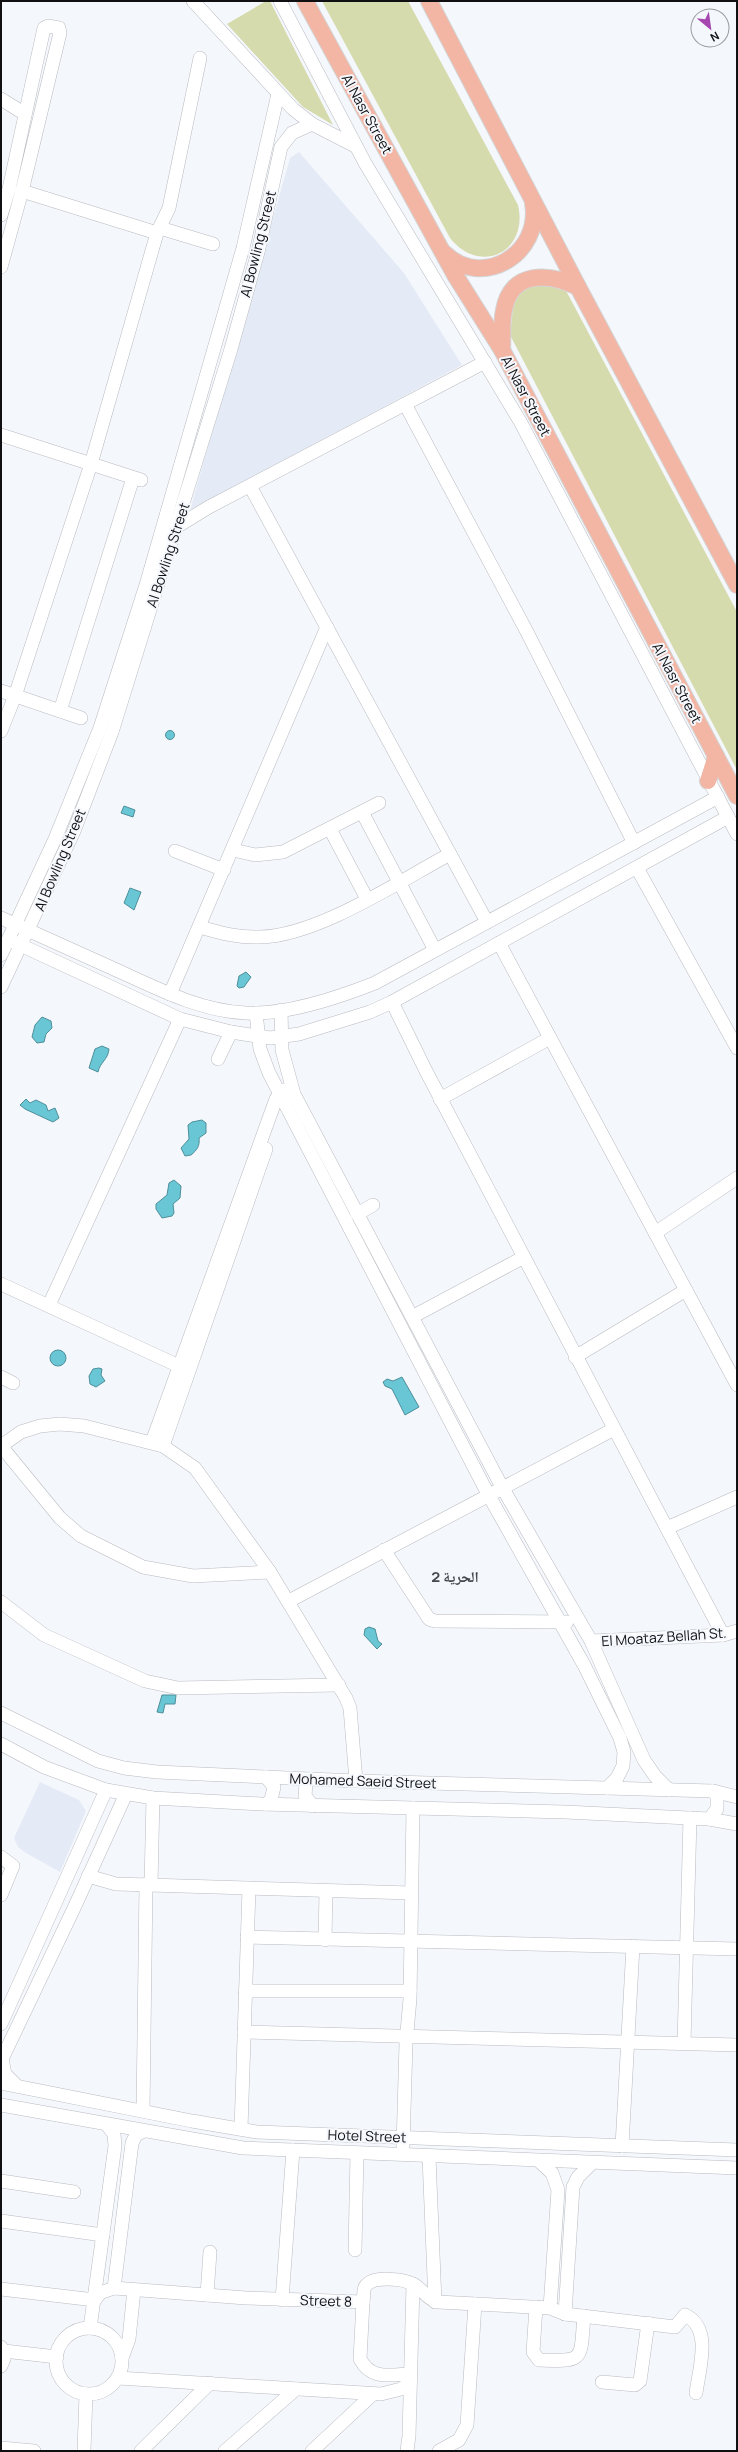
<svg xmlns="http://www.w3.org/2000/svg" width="738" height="2452" viewBox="0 0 738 2452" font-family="Manrope,'Noto Naskh Arabic',sans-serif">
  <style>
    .built { fill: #e5ebf6 }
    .green { fill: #d6dbad }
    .water { fill: #68c6d5; stroke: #4e8f9a }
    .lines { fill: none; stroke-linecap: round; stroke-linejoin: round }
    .minor-casing { stroke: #b9bbc0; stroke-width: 14 }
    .major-casing { stroke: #d4d4d4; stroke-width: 18 }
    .minor { stroke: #fff; stroke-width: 13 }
    .major { stroke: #f3b6a4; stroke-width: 16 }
    .labels { text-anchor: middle; stroke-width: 4; stroke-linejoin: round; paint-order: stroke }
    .street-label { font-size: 14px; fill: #101012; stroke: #f4f7fc }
    .neighbourhood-label { font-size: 15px; font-weight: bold; fill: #46484c; stroke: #f4f7fc }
  </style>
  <rect width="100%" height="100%" fill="#f4f7fc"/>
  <g class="built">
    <polygon points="299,152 404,273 462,365 190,510 290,158"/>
    <polygon points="40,1782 79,1800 86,1811 60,1872 26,1853 18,1847 14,1838"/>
  </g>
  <g class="green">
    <polygon points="266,1 270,1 333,125 303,107 227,24"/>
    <path d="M322 1H408L518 205C529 252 480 276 450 238Z"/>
    <polygon points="533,284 563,285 737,612 737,770 510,335 514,298"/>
  </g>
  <g class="water">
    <circle cx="170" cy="735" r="4.5"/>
    <polygon points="124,806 135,810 133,817 121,813"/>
    <polygon points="130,888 141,892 134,910 124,903"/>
    <polygon points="246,972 251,977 244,987 239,988 237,986 239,976"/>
    <polygon points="42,1017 51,1021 52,1028 46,1034 44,1042 37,1043 32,1037 35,1025"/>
    <path d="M102 1046 109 1049C108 1060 100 1062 98 1072L89 1068 95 1049Z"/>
    <polygon points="26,1099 30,1103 36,1100 46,1105 48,1111 55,1108 59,1118 53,1122 25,1109 20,1105"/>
    <path d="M202 1120 206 1123V1133L199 1138C200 1146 197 1150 191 1155L185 1156 181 1148 189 1139 188 1125 192 1122Z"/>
    <polygon points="174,1180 181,1186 180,1198 173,1204 174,1213 172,1216 162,1218 156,1209 156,1204 167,1195 169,1183"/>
    <circle cx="58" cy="1358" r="8"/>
    <polygon points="99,1368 102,1369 101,1375 105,1381 96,1387 90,1384 89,1376 93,1369"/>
    <polygon points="402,1377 419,1407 405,1415 392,1389 385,1386 383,1382 387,1379 393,1381"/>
    <polygon points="369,1627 375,1629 378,1641 382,1644 377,1649 364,1635 365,1629"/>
    <polygon points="162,1695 176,1695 175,1704 165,1704 163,1713 157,1712"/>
  </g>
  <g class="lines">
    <g class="minor-casing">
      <g id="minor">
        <polyline points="193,1 293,109 312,124 355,146"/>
        <polyline points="280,1 365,163 521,423 737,834"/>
        <polyline points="1,99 25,114"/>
        <polyline points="22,191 157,233"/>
        <polyline points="1,215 9,189 44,28 48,26 59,28 60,33 22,191 1,267"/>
        <polyline points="160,228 213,244"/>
        <polyline points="405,404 527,632 634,843"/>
        <polyline points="1,435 141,480"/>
        <polyline points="250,486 487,922"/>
        <polyline points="178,526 209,507 485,362"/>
        <polyline points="1,691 81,718"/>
        <polyline points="60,711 133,478"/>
        <polyline points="1,731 15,696 91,464 157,233 169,208 200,58"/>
        <polyline points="362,812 435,950"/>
        <polyline points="330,829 367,899"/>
        <polyline points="233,850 255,855 283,852 379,803"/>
        <polyline points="175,851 224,870"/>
        <polyline points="637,868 737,1048"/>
        <path d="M1 918C38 935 75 951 112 968 154 987 199 1011 246 1013 287 1015 337 998 375 983L718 797"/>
        <path d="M200 927C220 933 239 938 260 937 317 936 398 882 450 854"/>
        <polyline points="14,942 180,1019 231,1032 270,1038 299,1034 370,1012 392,1002 728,817"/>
        <polyline points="499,943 737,1385"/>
        <polyline points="1,955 55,839 100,728 146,585 243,248 278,94"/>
        <polyline points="1,987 74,831 112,732 231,349 258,252 281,147 292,133 312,124"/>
        <polyline points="170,994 327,627"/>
        <polyline points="392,1002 426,1071 723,1635"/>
        <polyline points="281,1010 282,1050 294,1094 502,1487 591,1641 644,1760 655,1776 669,1790"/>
        <polyline points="256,1013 260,1049 269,1073 488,1494 584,1665 620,1738 624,1752 623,1766 617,1778 607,1788"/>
        <polyline points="218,1059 231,1032"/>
        <polyline points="440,1099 550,1038"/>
        <polyline points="357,1214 373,1205"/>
        <polyline points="655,1233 737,1178"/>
        <polyline points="1,1284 179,1366"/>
        <polyline points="49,1305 180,1019"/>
        <polyline points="412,1317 524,1257"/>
        <polyline points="575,1357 686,1290"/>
        <polyline points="1,1377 13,1383"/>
        <polyline points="152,1442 276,1099 284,1090"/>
        <polyline points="1,1446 21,1432 40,1426 60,1424 84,1426 163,1446 195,1468 270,1572 346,1698 350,1708 356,1781"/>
        <polyline points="1,1446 60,1518 81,1536 143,1567 193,1576 270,1572"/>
        <polyline points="163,1446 266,1149"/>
        <polyline points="667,1528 737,1497"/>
        <polyline points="384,1550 429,1619 435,1621 567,1622"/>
        <polyline points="289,1601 614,1429"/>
        <polyline points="1,1602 44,1635 145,1681 178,1688 339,1685"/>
        <polyline points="591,1641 723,1635 737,1631"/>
        <polyline points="1,1713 98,1761 124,1768 157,1772 356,1781 713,1791 737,1797"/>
        <polyline points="1,1744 44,1767 106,1790 153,1798 261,1804 565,1812 709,1819 737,1824"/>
        <polyline points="266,1777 274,1787 271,1800 266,1804"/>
        <polyline points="310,1779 306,1784 305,1796 313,1806"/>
        <polyline points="709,1819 717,1809 717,1796 713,1791"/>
        <polyline points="1,1857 13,1866 1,1895"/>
        <polyline points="88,1876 116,1884 411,1893"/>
        <polyline points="151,1884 153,1798"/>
        <polyline points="247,1937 737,1949"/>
        <polyline points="325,1940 326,1891"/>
        <polyline points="245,1991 410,1991"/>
        <polyline points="1,2024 106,1790"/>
        <polyline points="244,2032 737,2045"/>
        <polyline points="684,2043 690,1818"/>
        <polyline points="1,2083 192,2121 257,2132 737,2150"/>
        <polyline points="16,2085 5,2074 2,2059 75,1906 126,1794"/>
        <polyline points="1,2105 243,2148 737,2168"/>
        <polyline points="143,2111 146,1884"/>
        <polyline points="241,2129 249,1889"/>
        <polyline points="403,2146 406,2043 410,1999 413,1808"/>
        <polyline points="622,2146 633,1946"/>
        <polyline points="429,2157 435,2302"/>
        <polyline points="539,2161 552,2173 558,2190 550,2308"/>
        <polyline points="1,2181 74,2192"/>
        <polyline points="1,2221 103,2235"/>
        <polyline points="355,2250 357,2153"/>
        <polyline points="114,2288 132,2143 136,2135 144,2131"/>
        <path d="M1 2289 95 2300 100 2293 114 2288 246 2298 363 2302C364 2298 363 2290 365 2287 372 2275 403 2279 413 2284 423 2289 426 2299 438 2302L550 2308 565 2314 675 2327 685 2315C713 2328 699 2369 696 2393"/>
        <polyline points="207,2295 210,2252"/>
        <polyline points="282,2300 293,2150"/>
        <path d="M363 2302 360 2359C371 2380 389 2375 410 2374"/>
        <path d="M536 2307 533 2352 539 2360C586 2362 580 2360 584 2316"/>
        <polyline points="565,2314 573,2187 578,2177 592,2163"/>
        <polyline points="90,2328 115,2146 114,2134 106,2124"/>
        <circle cx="89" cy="2361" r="33"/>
        <polyline points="1,2347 4,2359 1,2366"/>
        <polyline points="4,2351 57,2357"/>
        <polyline points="122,2358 129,2339 134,2290"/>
        <polyline points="118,2378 381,2394 401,2389 410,2383"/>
        <polyline points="602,2382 635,2385 640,2381 648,2323"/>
        <polyline points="1,2448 34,2451"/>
        <polyline points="84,2451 86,2394"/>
        <polyline points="141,2451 210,2383"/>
        <polyline points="225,2451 296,2389"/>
        <polyline points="312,2451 373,2394"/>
        <polyline points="407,2451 409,2436 413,2284"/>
        <polyline points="439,2451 459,2440 467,2425 475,2304"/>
      </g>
    </g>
    <g class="major-casing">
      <g id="major">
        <polyline points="305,1 455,275 502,350 737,796"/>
        <polyline points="429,1 578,287 737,585"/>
        <path d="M444 253C482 290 542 254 533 203"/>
        <path d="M502 350C503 337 501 323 504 310 511 270 549 273 578 287"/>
        <polyline points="708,781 716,756"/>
      </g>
    </g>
    <use href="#minor" class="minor"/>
    <use href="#major" class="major"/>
  </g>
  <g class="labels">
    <g class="street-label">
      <text transform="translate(367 114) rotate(61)" y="5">Al Nasr Street</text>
      <text transform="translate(258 244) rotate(-76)" y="5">Al Bowling Street</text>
      <text transform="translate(526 396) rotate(62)" y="5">Al Nasr Street</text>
      <text transform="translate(168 555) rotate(-72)" y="5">Al Bowling Street</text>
      <text transform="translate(677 683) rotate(62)" y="5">Al Nasr Street</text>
      <text transform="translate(60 860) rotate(-67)" y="5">Al Bowling Street</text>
      <text transform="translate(664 1637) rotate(-4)" y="5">El Moataz Bellah St.</text>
      <text transform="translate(363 1781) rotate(2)" y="5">Mohamed Saeid Street</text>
      <text transform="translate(367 2136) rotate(2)" y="5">Hotel Street</text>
      <text transform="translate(326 2301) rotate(2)" y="5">Street 8</text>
    </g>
    <g class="neighbourhood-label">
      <text x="455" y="1582">الحرية 2</text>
    </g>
  </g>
  <rect width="738" height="2452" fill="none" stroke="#101012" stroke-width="4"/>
  <g transform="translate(710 28) rotate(151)"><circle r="19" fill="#f4f7fc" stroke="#999b9e"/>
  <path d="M0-3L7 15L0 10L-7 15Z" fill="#a647b0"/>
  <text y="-6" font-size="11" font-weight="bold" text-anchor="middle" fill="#101012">N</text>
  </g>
</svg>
